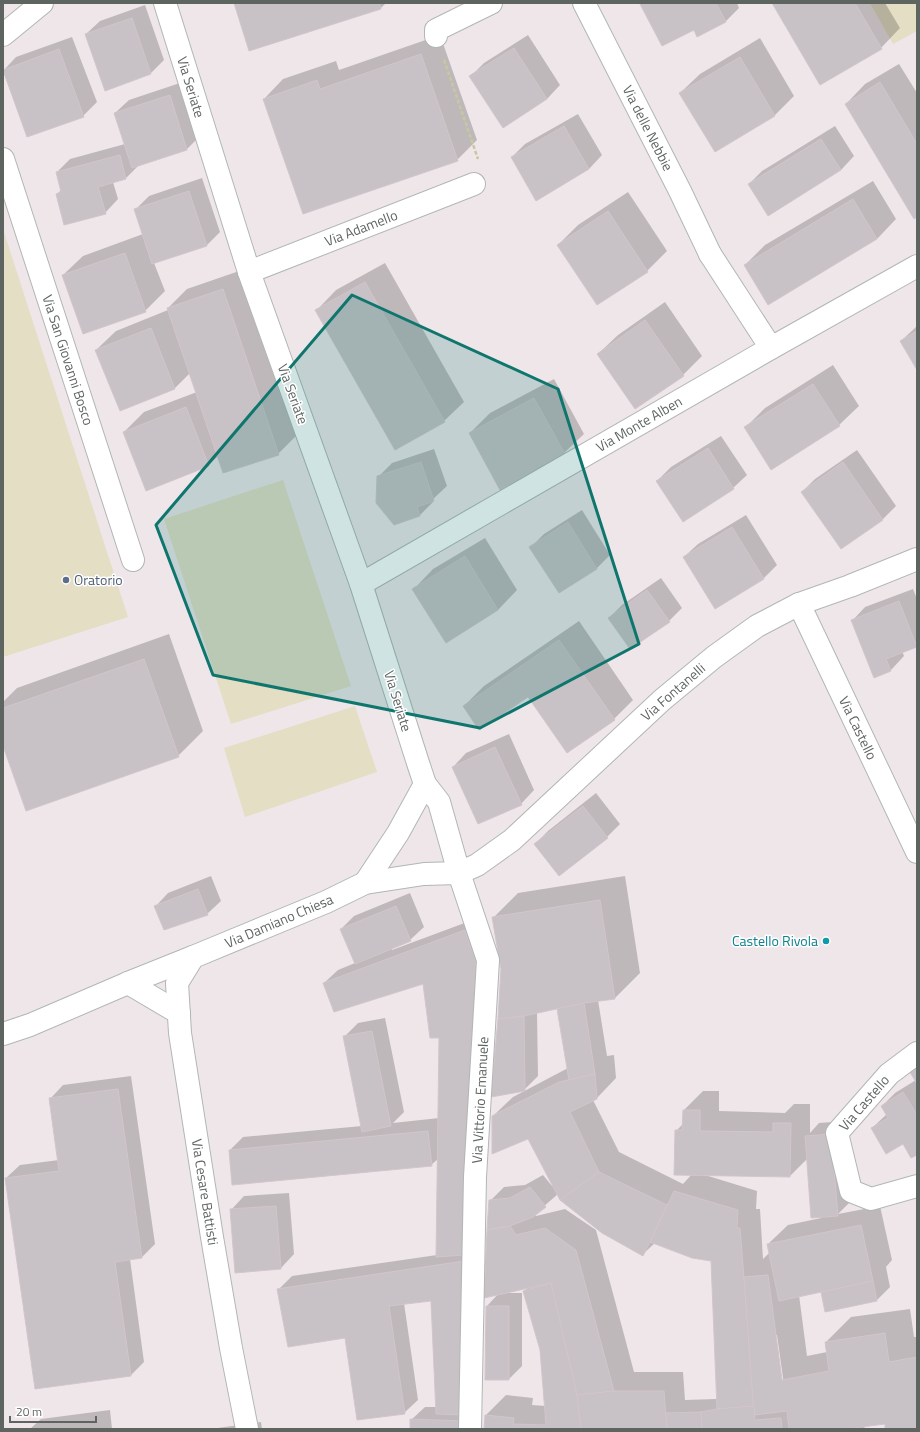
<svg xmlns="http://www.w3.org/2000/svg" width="920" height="1432" viewBox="0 0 920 1432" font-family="'Titillium Web',sans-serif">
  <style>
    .green { fill: #e4dec5 }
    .shadow { fill: #0003; fill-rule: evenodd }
    .building { fill: #c8c1c5; stroke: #d3c5cc }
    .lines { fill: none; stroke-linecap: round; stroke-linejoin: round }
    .pedestrian-casing { stroke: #b1b7b4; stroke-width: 24 }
    .minor-casing { stroke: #b1b7b4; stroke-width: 24 }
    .tertiary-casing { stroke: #b1b7b4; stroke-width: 24 }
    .path { stroke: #c5c8a0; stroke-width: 2.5; stroke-dasharray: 4 2; stroke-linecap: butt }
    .pedestrian { stroke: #fff; stroke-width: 22 }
    .minor { stroke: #fff; stroke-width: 22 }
    .tertiary { stroke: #fff; stroke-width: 22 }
    .marked { fill: #0f766e; fill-opacity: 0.2; stroke: #0f766e; stroke-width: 3; stroke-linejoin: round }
    .service-dot { fill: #5c6f8a; stroke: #fff; stroke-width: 1.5 }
    .culture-dot { fill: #0f9aa8; stroke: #fff; stroke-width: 1.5 }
    .labels { text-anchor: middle; stroke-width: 3; stroke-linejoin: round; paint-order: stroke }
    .street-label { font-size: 14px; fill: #5e6561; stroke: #fff }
    .service-label { font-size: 14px; fill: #4e5e75; stroke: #fff; text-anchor: start }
    .culture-label { font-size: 14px; fill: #0d838f; stroke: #fff; text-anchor: end }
  </style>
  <rect width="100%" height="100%" fill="#efe6ea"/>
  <g class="green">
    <polygon points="870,3 917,3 917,31 893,44"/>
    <polygon points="3,229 128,617 3,657"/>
    <polygon points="283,480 351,686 231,724 164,519"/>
    <polygon points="355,706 377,772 245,817 224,748"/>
  </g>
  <g class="shadow">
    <polygon points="235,3 386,3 381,8"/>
    <polygon points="642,3 737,3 739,8 726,21 698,36 694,29"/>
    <polygon points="773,3 885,3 900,28 881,48"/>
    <polygon points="145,5 164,60 151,73 106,89 86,34 100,21"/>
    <polygon points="440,35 477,140 457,160 264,99 283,79 336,61 339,70"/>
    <polygon points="528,35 560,85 547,99 471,76 484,63"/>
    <polygon points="72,37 97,102 83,116 27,136 3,71 16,57"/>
    <polygon points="760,38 794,96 775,115 715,151 680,93 700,74"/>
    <polygon points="899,64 917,93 917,216 846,104 865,84"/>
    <polygon points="183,82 200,136 186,150 139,165 126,178 113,182 118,199 105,213 57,194 61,190 57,172 70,159 125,144 115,113 129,100"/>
    <polygon points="578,114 602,155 589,169 536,199 512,157 525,144"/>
    <polygon points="835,126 854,156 841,170 749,184 762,171"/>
    <polygon points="202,178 220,232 207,245 154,263 165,291 145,311 63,275 83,256 143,234 135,210 149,196"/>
    <polygon points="873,181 896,219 877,239 745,265 765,245"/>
    <polygon points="628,192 667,251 647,271 558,245 578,225"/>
    <polygon points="385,263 464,402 444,421 317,310 336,290"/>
    <polygon points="242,270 298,434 278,454 218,456 209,465 146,489 124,432 144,412 197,392 190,373 175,388 120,409 96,350 116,331 168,310 168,308 187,289"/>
    <polygon points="665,302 702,356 683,375 598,354 618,335"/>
    <polygon points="917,326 917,368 901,341"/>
    <polygon points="833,365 859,406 839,425 745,428 765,408"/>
    <polygon points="554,379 584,434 564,453 470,433 490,413"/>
    <polygon points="721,436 747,475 733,488 657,481 671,467"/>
    <polygon points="434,449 447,486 432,500 433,502 420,515 394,524 378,477 392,463"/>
    <polygon points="857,450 896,506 883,519 841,547 802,492 815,479"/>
    <polygon points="582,510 610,555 597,568 559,592 531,547 544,534"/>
    <polygon points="746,515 777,565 764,578 715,608 684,557 698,544"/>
    <polygon points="485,538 517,590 498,610 414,589 433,569"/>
    <polygon points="661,578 682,608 669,621 609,618 622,605"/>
    <polygon points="913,589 917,599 917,646 902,651 904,656 891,670 874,676 852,621 865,607"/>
    <polygon points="579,621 633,700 614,719 528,696 464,706 484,686"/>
    <polygon points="169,634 203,731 178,756 3,743 3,702 17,688"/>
    <polygon points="509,734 534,790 521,804 453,767 466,753"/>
    <polygon points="596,793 620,824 607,837 535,844 548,831"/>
    <polygon points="211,876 221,901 207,914 155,907 168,893"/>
    <path d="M625 876 640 973 615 998 598 1000 607 1056 614 1055 616 1078 597 1098 593 1100 619 1152 683 1184 692 1174 676 1131 684 1123V1110L703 1091H719V1111L785 1113 794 1104H810V1133L819 1123 844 1121 850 1202 838 1214 880 1206 892 1260 886 1267 890 1287 877 1300 826 1310 824 1290 799 1295 807 1356 827 1352 826 1342 851 1317 910 1309 914 1337H917V1429H886V1423L864 1426 865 1429H485L486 1415 506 1395 533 1398 532 1405 546 1406 541 1349 524 1291 529 1287 506 1293H522V1366L509 1379 487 1306 499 1293 490 1201 504 1187 525 1185 543 1175 552 1186 553 1185 529 1138 493 1116 513 1097 568 1068 558 1009 560 1007 537 1012 538 1076 524 1090 499 1019 502 969 493 918 518 893ZM808 1158 821 1218 788 1225 768 1244 770 1252 763 1259 760 1209H756L757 1191 705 1175 790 1176ZM558 1194 643 1254 655 1243 712 1260 718 1397 716 1399 685 1400 683 1372H634L596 1230 565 1209 536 1216 535 1214ZM775 1335H777L784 1385H782Z"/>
    <polygon points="410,893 424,927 410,940 392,948 392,950 478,918 475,1429 411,1429 411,1420 425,1407 437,1407 431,1300 404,1303 418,1400 404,1413 346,1337 279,1289 292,1276 437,1255 438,1159 431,1165 230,1150 243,1137 362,1126 344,1037 358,1023 385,1018 404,1112 393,1123 439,1118 440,1037 424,982 324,983 338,970 355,963 341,929 354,916"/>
    <polygon points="917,1067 917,1154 903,1142 872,1128 887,1114 882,1106 895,1093 916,1080 911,1072"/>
    <polygon points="131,1076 155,1244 142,1257 130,1259 144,1362 131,1375 6,1178 20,1165 59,1160 50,1099 63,1085"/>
    <polygon points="289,1193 294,1254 281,1268 236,1272 231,1210 244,1196"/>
    <polygon points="110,1410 112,1429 30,1429 41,1419"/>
    <polygon points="261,1422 262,1429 210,1429"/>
  </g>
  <g class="building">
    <polygon points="234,3 379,3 381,9 249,51"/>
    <polygon points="642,3 656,3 657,4 660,3 716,3 726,22 697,37 694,30 662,46 640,4"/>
    <polygon points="772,3 855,3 882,49 820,85"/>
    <polygon points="132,18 151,74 105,91 85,34"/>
    <polygon points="514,48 547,99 503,128 469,76"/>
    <polygon points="59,49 84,117 27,137 3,70"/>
    <polygon points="421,54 458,161 303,214 263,99 317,80 320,89"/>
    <polygon points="740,57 775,116 715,152 679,93"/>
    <polygon points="880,82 917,144 917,217 914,219 845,104"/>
    <polygon points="170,95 187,150 132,168 114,113"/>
    <polygon points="564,126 589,169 536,201 511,157"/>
    <polygon points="821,139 841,170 768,216 748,184"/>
    <polygon points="120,155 126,179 98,187 106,214 64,225 56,194 61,192 56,172"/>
    <polygon points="189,191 207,246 152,264 134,209"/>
    <polygon points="853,199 877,239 768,305 744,265"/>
    <polygon points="608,211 648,272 597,305 557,245"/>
    <polygon points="125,253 146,312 83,334 62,275"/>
    <polygon points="365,282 445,422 395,450 315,310"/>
    <polygon points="223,289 279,455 223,473 167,308"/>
    <polygon points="645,320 684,376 635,409 597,354"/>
    <polygon points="151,328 175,389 120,411 95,350"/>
    <polygon points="917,331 917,370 900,341"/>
    <polygon points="813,384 840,426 771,470 744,427"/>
    <polygon points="534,398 565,454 500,490 469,433"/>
    <polygon points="186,407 209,466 146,491 123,432"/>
    <polygon points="708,448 734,489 683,522 656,481"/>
    <polygon points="421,462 434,501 417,507 420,516 394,525 376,503 377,476"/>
    <polygon points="843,462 883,520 841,549 801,492"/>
    <polygon points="568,522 597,569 559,593 529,547"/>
    <polygon points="732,527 764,579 715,609 683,557"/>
    <polygon points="465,556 498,610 446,643 412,589"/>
    <polygon points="647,590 670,622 630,649 608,618"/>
    <polygon points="899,601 917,647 886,659 891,671 874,678 851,620"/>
    <polygon points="559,640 615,720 567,753 528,697 479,730 463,706"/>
    <polygon points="144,659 179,757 26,811 3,746 3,708"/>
    <polygon points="495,747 522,805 478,824 452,767"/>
    <polygon points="583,806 608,838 559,876 534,844"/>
    <polygon points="198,889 208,915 164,930 154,906"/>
    <polygon points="600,900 615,999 584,1003 524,1016 498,1019 501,969 492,917"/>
    <polygon points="396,906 411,941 355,964 340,929"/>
    <polygon points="465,930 476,962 464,1255 436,1257 439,1038 430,1038 423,984 334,1012 323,983"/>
    <polygon points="584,1003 595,1074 569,1080 557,1009"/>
    <polygon points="524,1016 525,1091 491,1097 498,1019"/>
    <polygon points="372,1031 391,1126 362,1132 343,1036"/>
    <polygon points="917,1068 917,1084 910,1072"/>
    <polygon points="595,1074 597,1099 570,1112 599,1172 560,1200 528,1139 492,1154 492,1116 559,1082"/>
    <polygon points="118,1089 142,1258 115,1262 131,1376 35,1389 5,1178 59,1171 49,1098"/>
    <polygon points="903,1092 917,1115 917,1155 911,1158 903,1144 886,1154 871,1128 888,1118 881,1106"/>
    <polygon points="683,1110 700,1110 700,1131 773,1132 773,1123 791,1123 790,1177 674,1175 675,1130 682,1130"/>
    <polygon points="428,1131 432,1166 232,1185 229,1150"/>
    <polygon points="831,1134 838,1216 811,1218 805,1136"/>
    <polygon points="599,1172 667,1205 643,1256 602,1233 560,1200"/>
    <polygon points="530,1187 546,1207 533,1217 510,1226 487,1230 489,1200 510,1198"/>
    <polygon points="674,1191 738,1210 737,1228 740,1228 754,1406 717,1409 711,1261 692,1258 650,1242"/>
    <polygon points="276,1206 281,1269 235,1273 230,1209"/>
    <polygon points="861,1225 873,1281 779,1301 767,1244"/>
    <polygon points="510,1226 516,1235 545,1228 576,1250 614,1391 577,1395 551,1283 484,1298 487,1230"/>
    <polygon points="464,1261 463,1415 436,1414 431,1301 389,1306 405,1414 357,1420 345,1338 288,1347 277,1289"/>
    <polygon points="768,1275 782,1380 829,1371 825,1342 885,1333 889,1362 917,1357 917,1429 885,1429 885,1424 846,1429 789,1429 787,1411 754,1415 744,1277"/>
    <polygon points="873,1281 877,1301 825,1312 821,1292"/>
    <polygon points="551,1283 577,1395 581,1429 484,1429 485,1415 514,1418 513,1424 546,1425 540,1350 523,1291"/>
    <polygon points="486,1306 509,1306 509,1380 485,1380"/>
    <polygon points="614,1391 664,1391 667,1429 581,1429 577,1395"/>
    <polygon points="754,1406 755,1420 781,1418 782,1429 702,1429 701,1412 717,1409"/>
    <polygon points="701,1412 702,1429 667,1429 666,1413"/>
    <polygon points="410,1419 463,1421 463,1429 410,1429"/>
  </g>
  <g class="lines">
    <g class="pedestrian-casing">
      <polyline id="pedestrian" points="710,254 771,348"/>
    </g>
    <g class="minor-casing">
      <g id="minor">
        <polyline points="584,3 680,191 710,254"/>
        <polyline points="3,35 42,3"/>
        <polyline points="436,36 436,30 491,3"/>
        <polyline points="3,159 133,560"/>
        <polyline points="249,272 474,184"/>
        <polyline points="361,584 771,348 917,266"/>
        <polyline points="799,604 917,852"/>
        <polyline points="459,873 477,865 512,840 662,700 714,657 757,626 799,604 850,586 917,559"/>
        <polyline points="128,983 179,1013"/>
        <polyline points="3,1034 30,1025 128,983 193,957"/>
        <polyline points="917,1053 889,1074 837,1133 851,1191 871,1199 917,1186"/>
      </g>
    </g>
    <g class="tertiary-casing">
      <g id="tertiary">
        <polyline points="165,3 249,272 361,584 418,763 425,784 439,802 459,873 488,960 475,1177 470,1429"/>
        <polyline points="365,883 398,833 425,784"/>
        <polyline points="247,1429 231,1348 212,1237 180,1033 177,983 193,957 326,902 365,883 424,874 459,873"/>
      </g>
    </g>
    <polyline class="path" points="444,60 478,159"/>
    <use href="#pedestrian" class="pedestrian"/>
    <use href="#minor" class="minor"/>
    <use href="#tertiary" class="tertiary"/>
  </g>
  <path class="marked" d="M352 295 558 389 639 644 480 728 213 675 156 525Z"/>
  <circle class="service-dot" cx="66" cy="580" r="4"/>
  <circle class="culture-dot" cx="826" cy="941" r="4"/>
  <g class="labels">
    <g class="street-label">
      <text transform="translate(191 87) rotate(73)" y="5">Via Seriate</text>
      <text transform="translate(648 128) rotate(63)" y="5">Via delle Nebbie</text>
      <text transform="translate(361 228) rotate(-21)" y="5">Via Adamello</text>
      <text transform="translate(68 360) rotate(72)" y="5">Via San Giovanni Bosco</text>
      <text transform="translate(293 394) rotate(70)" y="5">Via Seriate</text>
      <text transform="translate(639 424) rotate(-30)" y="5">Via Monte Alben</text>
      <text transform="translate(673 692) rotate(-41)" y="5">Via Fontanelli</text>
      <text transform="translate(398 701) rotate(73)" y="5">Via Seriate</text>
      <text transform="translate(858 728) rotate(64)" y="5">Via Castello</text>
      <text transform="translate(279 921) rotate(-23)" y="5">Via Damiano Chiesa</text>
      <text transform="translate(480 1100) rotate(-87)" y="5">Via Vittorio Emanuele</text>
      <text transform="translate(864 1103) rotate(-49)" y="5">Via Castello</text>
      <text transform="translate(205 1192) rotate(81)" y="5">Via Cesare Battisti</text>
    </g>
    <g class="service-label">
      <text x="74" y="585">Oratorio</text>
    </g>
    <g class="culture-label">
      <text x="818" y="946">Castello Rivola</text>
    </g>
  </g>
  <rect width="920" height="1432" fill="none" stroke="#5e6561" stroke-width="8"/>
  <path d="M10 1416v6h86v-6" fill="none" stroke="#5e6561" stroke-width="2"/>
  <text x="16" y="1416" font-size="12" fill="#5e6561" stroke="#ffffff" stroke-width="3" paint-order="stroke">20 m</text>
</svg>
